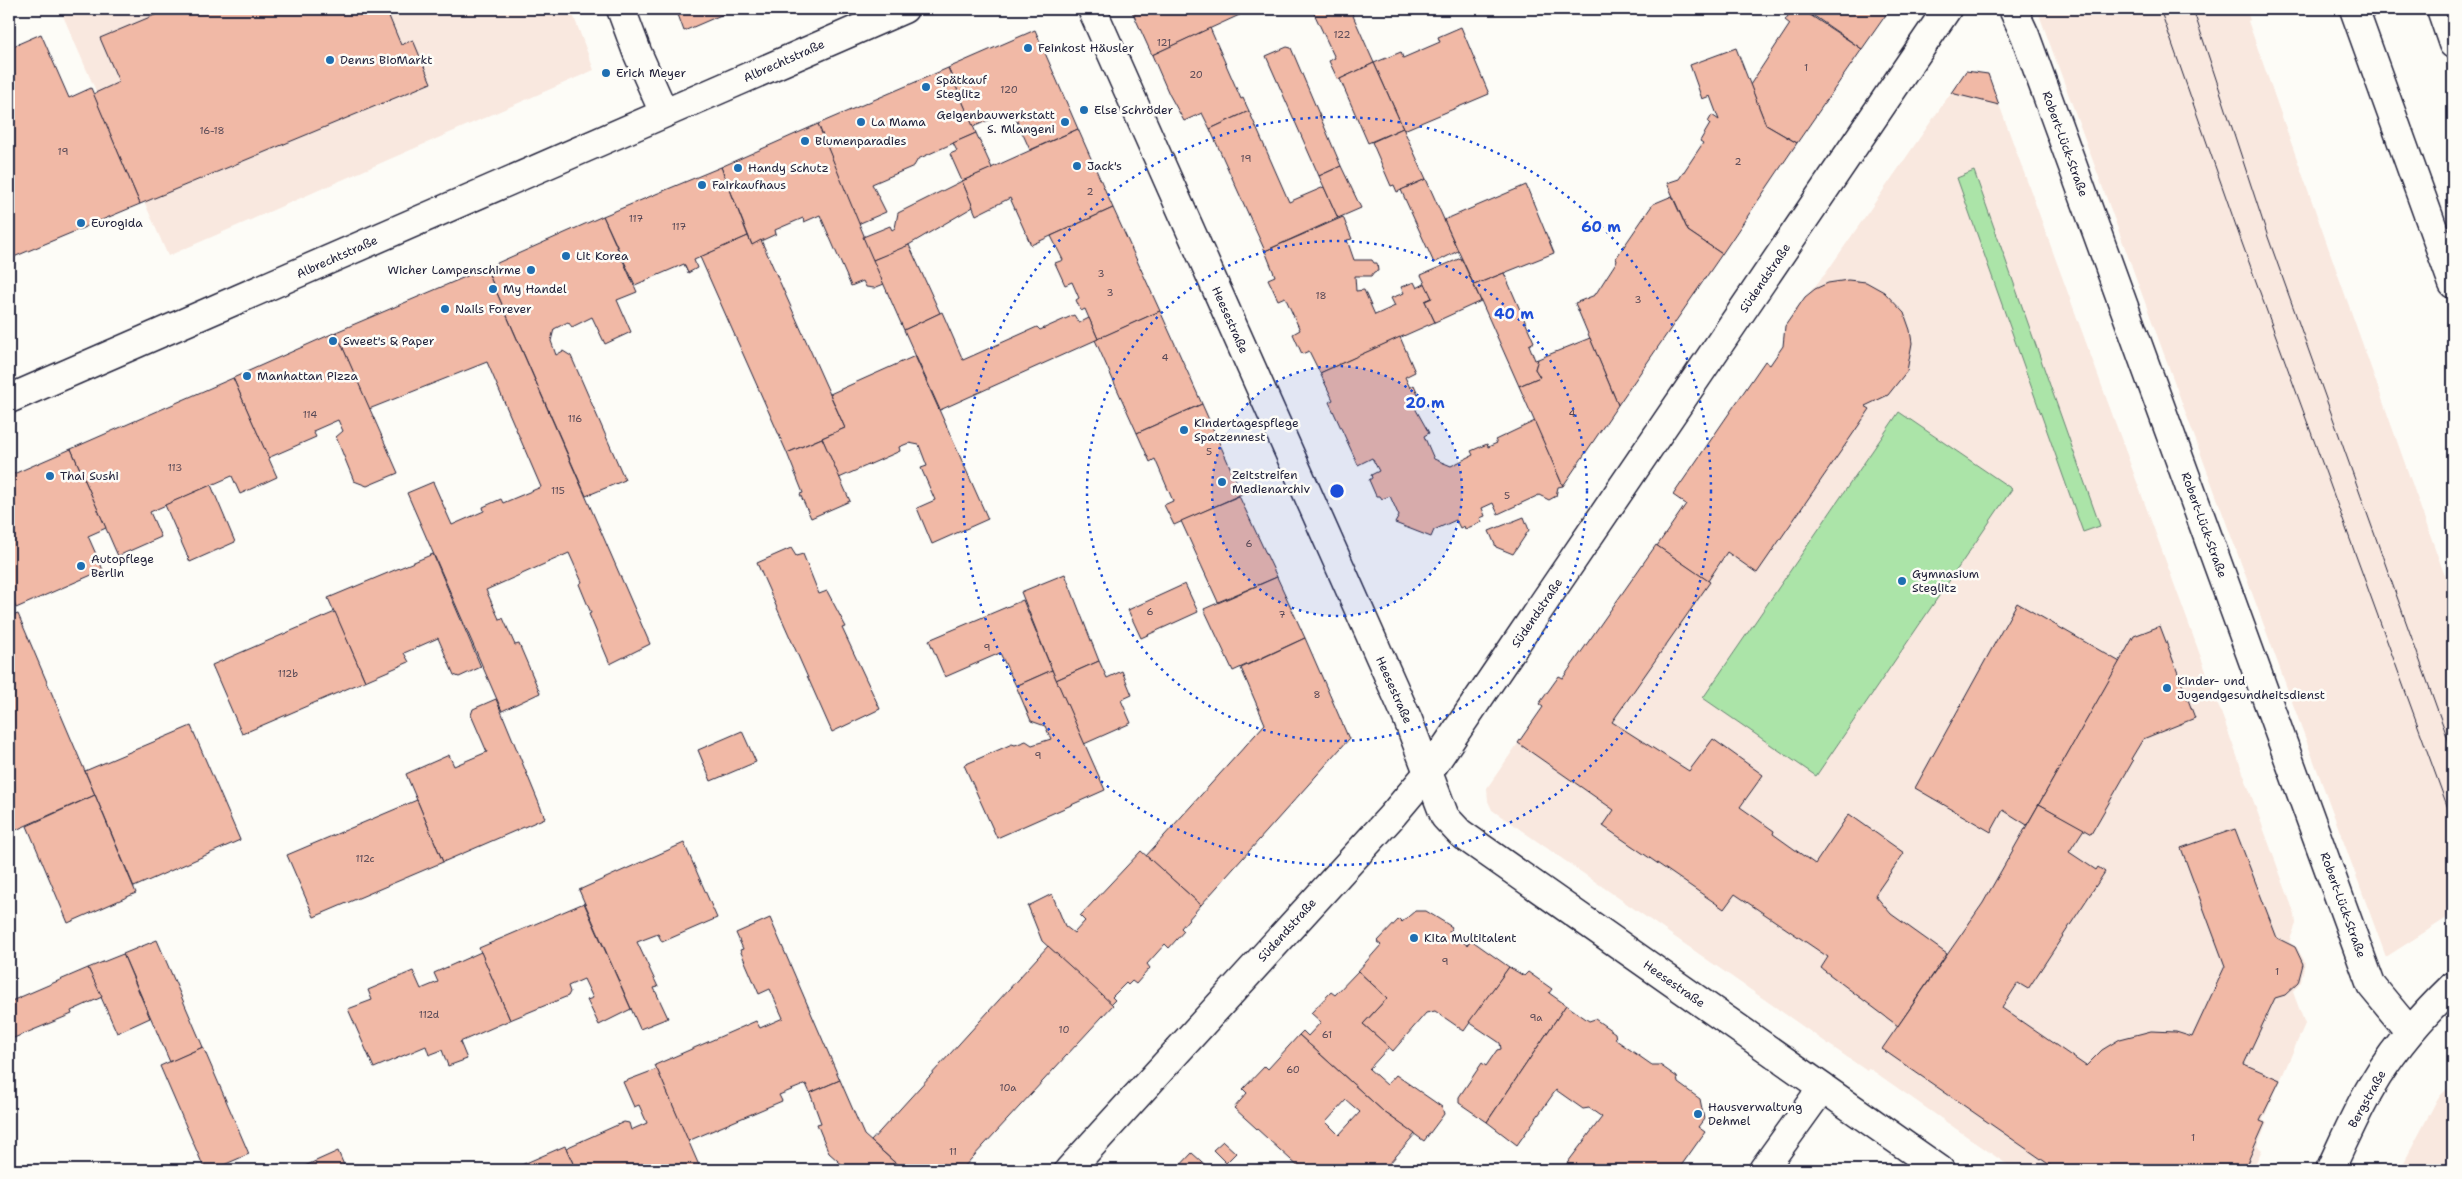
<svg xmlns="http://www.w3.org/2000/svg" width="2462" height="1179" viewBox="0 0 2462 1179" font-family="'Shantell Sans',sans-serif">
  <style>
    .built { fill: #f9e8df }
    .green { fill: #abe4a8; stroke: #668372 }
    .building { fill: #f1b9a6; stroke: #22223b; fill-rule: evenodd }
    .lines { fill: none; stroke-linecap: round; stroke-linejoin: round }
    .street-casing { stroke: #22223b; stroke-width: 31 }
    .secondary-casing { stroke: #22223b; stroke-width: 31 }
    .highway-casing { stroke: #22223b; stroke-width: 31 }
    .street { stroke: #fdfcf7; stroke-width: 28 }
    .secondary { stroke: #fdfcf7; stroke-width: 28 }
    .highway { stroke: #fdfcf7; stroke-width: 28 }
    .tram { stroke: #22223b; stroke-width: 1 }
    .ring { fill: none; stroke: #1d4ed8; stroke-width: 2.5; stroke-dasharray: 2.5 5 }
    .poi-dot { fill: #1f6fb2; stroke: #fdfcf7; stroke-width: 2 }
    .labels { text-anchor: middle; stroke-width: 5; stroke-linejoin: round; paint-order: stroke }
    .number-label { font-size: 10px; fill: #564856 }
    .poi-label { font-size: 12px; fill: #22223b; stroke: #fdfcf7; text-anchor: start }
    .street-label { font-size: 12px; fill: #22223b; stroke: #fdfcf7 }
    .centre { fill: #1d4ed8; stroke: #fdfcf7; stroke-width: 2.5 }
    .ring-label { font-size: 15px; text-anchor: middle; font-weight: bold; fill: #1d4ed8; stroke: #fdfcf7; stroke-width: 5; stroke-linejoin: round; paint-order: stroke }
  </style>
  <rect width="100%" height="100%" fill="#fdfcf7"/>
  <filter id="ink" filterUnits="userSpaceOnUse"><feTurbulence type="fractalNoise" baseFrequency=".02" numOctaves="2"/><feDisplacementMap in="SourceGraphic" scale="10" xChannelSelector="R" yChannelSelector="G"/><feConvolveMatrix kernelMatrix="1 2 1 2 8 2 1 2 1" color-interpolation-filters="sRGB"/></filter>
  <g filter="url(#ink)">
    <g class="built">
      <polygon points="60,9 571,9 594,70 168,256"/>
      <polygon points="2037,9 2246,9 2250,20 2248,21 2453,599 2453,914 2386,957"/>
      <polygon points="1966,71 1988,74 2295,915 2296,924 2289,942 2297,948 2305,962 2301,982 2293,992 2305,1024 2263,1120 2267,1123 2257,1146 2262,1150 2252,1170 2015,1170 1869,1068 1867,1071 1492,810 1488,801 1487,788 1543,707 1539,704 1559,676 1563,678 1686,504 1765,361 1770,364 1783,346 1785,326 1795,310 1826,273"/>
      <polygon points="2453,1083 2453,1170 2400,1170 2438,1098"/>
    </g>
    <g class="green">
      <polygon points="1974,171 2100,526 2083,532 1957,178"/>
      <polygon points="1899,412 2012,489 1816,776 1703,698"/>
    </g>
    <g class="building">
      <polygon points="169,9 386,9 401,45 413,40 431,83 140,204 93,94 119,82 100,38"/>
      <polygon points="676,9 735,9 684,31"/>
      <polygon points="1131,9 1245,9 1246,12 1152,55"/>
      <polygon points="1312,9 1350,9 1374,63 1338,80 1329,61 1335,58"/>
      <polygon points="1793,9 1801,9 1862,49 1797,143 1766,125 1750,85 1790,24 1785,20"/>
      <polygon points="1804,9 1890,9 1862,49"/>
      <polygon points="1461,27 1489,94 1404,130 1374,63 1401,52 1403,58 1440,42 1438,37"/>
      <polygon points="1210,28 1241,99 1243,98 1249,111 1210,129 1202,113 1184,121 1169,94 1152,55"/>
      <polygon points="1035,30 1078,129 1030,150 1012,110 973,127 948,68"/>
      <polygon points="41,34 69,98 91,88 140,204 9,259 9,48"/>
      <polygon points="1287,47 1291,48 1341,166 1319,176 1266,56"/>
      <polygon points="1736,48 1766,125 1797,143 1722,254 1688,231 1667,183 1679,179 1703,143 1700,141 1710,124 1708,122 1712,115 1719,120 1710,96 1702,99 1690,65"/>
      <polygon points="1374,63 1403,128 1368,143 1340,79"/>
      <polygon points="948,68 976,133 918,159 914,166 872,184 886,212 858,224 818,124"/>
      <polygon points="1966,71 1988,74 1999,105 1951,93"/>
      <polygon points="1249,111 1289,202 1324,187 1338,218 1265,251 1210,129"/>
      <polygon points="818,124 884,284 874,288 866,287 863,281 851,286 820,215 804,222 803,218 775,230 776,234 752,245 721,167"/>
      <polygon points="1403,128 1426,179 1397,192 1394,185 1391,186 1372,142"/>
      <polygon points="1078,129 1113,208 1031,245 1010,198 976,215 962,181"/>
      <polygon points="976,133 992,168 962,181 950,154 957,151 953,143"/>
      <polygon points="1341,166 1361,208 1338,218 1319,176"/>
      <polygon points="721,167 748,236 694,260 697,268 688,273 684,264 635,285 603,216"/>
      <polygon points="1426,179 1458,251 1434,263 1401,190"/>
      <polygon points="962,181 973,207 900,250 873,260 863,237 890,226 892,230 895,228 898,213"/>
      <polygon points="1526,185 1554,253 1474,285 1444,220"/>
      <polygon points="1672,196 1688,231 1722,254 1618,405 1575,303 1595,295 1617,261 1616,258 1653,204"/>
      <polygon points="1113,208 1160,311 1098,339 1085,309 1081,311 1076,300 1079,298 1072,282 1065,285 1055,263 1063,260 1051,236"/>
      <polygon points="603,216 637,292 617,300 631,332 605,344 592,317 572,327 568,322 554,329 551,341 556,355 563,351 571,356 625,480 586,496 486,268"/>
      <polygon points="1343,217 1352,239 1347,240 1354,260 1372,260 1374,263 1377,263 1378,271 1374,272 1371,276 1355,276 1356,291 1364,290 1375,315 1395,306 1391,298 1404,293 1401,287 1414,282 1417,288 1426,283 1432,298 1425,301 1435,322 1320,373 1309,351 1302,354 1293,334 1300,330 1285,297 1278,300 1268,279 1275,276 1265,251"/>
      <polygon points="748,236 752,245 761,240 845,428 787,453 700,257"/>
      <polygon points="909,245 940,313 904,330 873,260"/>
      <polygon points="1461,258 1481,301 1435,322 1425,301 1432,298 1421,275"/>
      <polygon points="486,268 650,644 610,664 589,614 591,613 579,584 582,582 569,553 486,590 499,619 503,618 515,645 519,644 540,693 502,711 407,493 433,482 452,525 484,511 483,507 501,499 503,503 541,487 487,362 369,409 336,332"/>
      <polygon points="1504,273 1534,342 1529,345 1535,360 1538,359 1535,369 1540,377 1519,386 1474,285"/>
      <polygon points="1848,280 1866,282 1884,292 1904,313 1910,330 1912,343 1907,371 1888,395 1865,406 1870,409 1757,573 1727,552 1708,581 1657,546 1686,504 1673,495 1765,361 1770,365 1783,346 1785,326 1805,297 1815,289 1828,283"/>
      <polygon points="1160,311 1202,404 1137,433 1095,340"/>
      <polygon points="942,312 963,360 1037,327 1040,330 1074,315 1079,323 1089,318 1098,339 940,410 904,330"/>
      <polygon points="336,332 398,473 367,486 354,481 336,437 343,431 338,420 313,431 316,437 268,458 233,378"/>
      <polygon points="1400,337 1415,372 1405,377 1410,388 1414,385 1423,405 1415,408 1429,433 1424,436 1434,459 1451,466 1473,455 1471,451 1487,444 1488,447 1497,443 1495,440 1535,421 1563,486 1558,487 1556,496 1549,500 1539,495 1498,514 1493,503 1482,508 1485,516 1480,518 1482,522 1465,529 1464,526 1460,528 1456,520 1434,530 1431,537 1395,523 1399,516 1390,496 1382,499 1380,496 1376,496 1369,480 1372,478 1371,475 1379,471 1372,458 1358,465 1329,402 1333,400 1320,373"/>
      <polygon points="1590,338 1618,405 1563,486 1519,386 1540,377 1535,369 1538,359"/>
      <polygon points="915,356 988,519 932,544 917,508 935,500 921,468 927,466 919,445 909,443 899,447 900,451 839,478 822,438 845,428 830,394"/>
      <polygon points="233,378 277,477 240,494 232,476 150,512 161,537 118,556 71,449"/>
      <polygon points="1202,404 1242,494 1174,525 1164,505 1173,501 1155,459 1150,462 1137,433"/>
      <polygon points="822,438 850,501 811,518 800,494 803,493 787,453"/>
      <polygon points="71,449 106,528 88,536 103,570 16,608 9,590 9,476"/>
      <polygon points="211,485 235,542 190,562 165,505"/>
      <polygon points="1239,496 1277,577 1218,602 1181,521"/>
      <polygon points="1524,517 1529,530 1513,554 1496,547 1489,531"/>
      <polygon points="1656,545 1710,582 1612,722 1689,771 1713,739 1763,775 1740,807 1774,831 1773,834 1815,864 1849,814 1904,853 1875,895 1891,914 1947,954 1898,1026 1821,968 1828,957 1735,894 1724,909 1603,826 1614,810 1518,743 1543,707 1539,704 1559,676 1563,678"/>
      <polygon points="791,548 796,556 803,554 819,594 827,591 846,627 842,628 880,709 832,732 757,563"/>
      <polygon points="433,554 481,667 459,677 454,675 438,638 404,653 409,662 365,681 328,598"/>
      <polygon points="1065,574 1099,661 1056,680 1021,592"/>
      <polygon points="1277,577 1305,638 1233,671 1204,609"/>
      <polygon points="1185,584 1198,612 1141,638 1128,610"/>
      <polygon points="1023,600 1052,670 1016,686 1000,653 945,677 929,640"/>
      <polygon points="2017,603 2120,662 2027,825 2003,810 1991,832 1915,788"/>
      <polygon points="335,612 365,681 242,734 212,665"/>
      <polygon points="18,614 95,795 9,833 9,617"/>
      <polygon points="2160,626 2195,718 2143,739 2131,759 2133,761 2091,834 2039,804 2134,636"/>
      <polygon points="1305,638 1349,739 1201,905 1146,856 1265,724 1241,668"/>
      <polygon points="1099,661 1107,678 1122,671 1132,695 1121,700 1131,723 1084,744 1056,680"/>
      <polygon points="1052,670 1105,790 997,838 964,765 1012,744 1015,745 1026,741 1032,745 1051,739 1045,726 1031,721 1016,686"/>
      <polygon points="496,699 545,818 443,862 406,774 449,755 454,766 487,752 471,715 473,709"/>
      <polygon points="191,726 240,840 134,887 85,771"/>
      <polygon points="742,731 756,762 711,781 698,750"/>
      <polygon points="95,795 136,893 68,923 27,826"/>
      <polygon points="417,800 443,862 314,917 287,855"/>
      <polygon points="2039,804 2084,829 2069,852 2096,870 2098,867 2105,872 2028,989 2018,983 2002,1008 2086,1066 2102,1050 2120,1039 2151,1031 2176,1032 2192,1037 2225,966 2181,848 2235,829 2277,938 2295,947 2303,964 2298,983 2285,995 2275,998 2244,1064 2280,1080 2260,1121 2265,1123 2244,1170 2057,1170 1882,1049 1983,903"/>
      <polygon points="684,843 717,918 662,942 658,934 637,942 658,987 654,988 668,1018 640,1029 579,890"/>
      <polygon points="1141,851 1201,905 1181,928 1184,931 1169,948 1165,944 1147,964 1150,968 1136,984 1132,981 1128,985 1126,983 1112,997 1115,1000 1111,1004 1042,941 1028,906 1052,894 1065,926 1074,933 1085,921 1080,916"/>
      <polygon points="584,903 631,1009 599,1025 587,1000 593,998 584,979 568,986 570,992 568,996 510,1020 479,948"/>
      <polygon points="1415,911 1426,911 1452,927 1449,932 1467,945 1471,940 1509,967 1464,1031 1435,1011 1426,1013 1393,1051 1363,1024 1387,998 1358,971 1381,945 1377,942 1399,919 1402,922"/>
      <polygon points="770,918 840,1080 810,1093 806,1084 779,1095 782,1101 688,1141 655,1065 756,1021 760,1028 783,1018 770,989 759,994 740,950 743,949 736,933"/>
      <polygon points="157,940 203,1047 170,1062 123,954"/>
      <polygon points="1048,946 1113,1005 961,1170 903,1170 871,1141"/>
      <polygon points="481,952 510,1020 460,1042 467,1059 448,1066 442,1050 429,1055 426,1046 374,1068 348,1009 372,1000 368,990 413,971 421,989 438,982 434,973"/>
      <polygon points="123,954 150,1018 117,1033 88,968"/>
      <polygon points="1509,967 1524,976 1528,972 1552,989 1549,993 1566,1005 1487,1122 1459,1103 1459,1097 1482,1063 1486,1066 1497,1050 1501,1049 1500,1043 1469,1022"/>
      <polygon points="88,968 102,997 71,1011 72,1014 9,1040 9,1002"/>
      <polygon points="1358,971 1387,998 1363,1024 1389,1047 1369,1069 1387,1085 1396,1075 1442,1107 1444,1114 1424,1141 1384,1112 1299,1035 1303,1031 1308,1036 1321,1022 1311,1013 1331,992 1335,995"/>
      <polygon points="1566,1005 1589,1021 1595,1019 1615,1033 1616,1040 1652,1065 1660,1065 1677,1077 1678,1083 1700,1099 1704,1119 1698,1127 1705,1132 1678,1170 1562,1170 1602,1117 1589,1108 1583,1109 1556,1090 1517,1145 1487,1122"/>
      <path d="M1299 1035 1384 1112 1415 1134 1384 1170H1302L1234 1108 1247 1093 1243 1089 1265 1066 1268 1069ZM1346 1100 1360 1112 1339 1135 1326 1122Z"/>
      <polygon points="203,1047 249,1154 212,1170 205,1170 160,1066"/>
      <polygon points="657,1069 701,1170 576,1170 566,1148 624,1122 629,1123 631,1130 647,1123 639,1105 634,1107 623,1082"/>
      <polygon points="840,1080 864,1135 903,1170 846,1170 847,1169 829,1153 817,1124 821,1123 810,1093"/>
      <polygon points="1223,1141 1236,1153 1226,1163 1213,1150"/>
      <polygon points="565,1146 576,1170 510,1170"/>
      <polygon points="338,1151 346,1170 296,1170"/>
      <polygon points="1192,1153 1211,1170 1176,1170"/>
    </g>
    <g class="lines">
      <g class="street-casing">
        <g id="street">
          <polyline points="621,9 637,52 664,113"/>
          <polyline points="1092,9 1408,720 1445,817 1460,833 1940,1170"/>
          <polyline points="2013,9 2025,35 2371,985 2409,1031"/>
          <polyline points="1069,1170 1391,817 1428,773 1947,9"/>
          <polyline points="1763,1170 1822,1088"/>
          <path d="M2330 1170C2343 1143 2355 1114 2371 1087 2393 1049 2422 1016 2453 986"/>
        </g>
      </g>
      <g class="secondary-casing">
        <polyline id="secondary" points="9,399 904,9"/>
      </g>
      <g class="highway-casing">
        <g id="highway">
          <polyline points="2354,9 2453,284"/>
          <polyline points="2441,9 2453,44"/>
        </g>
      </g>
      <use href="#street" class="street"/>
      <use href="#secondary" class="secondary"/>
      <use href="#highway" class="highway"/>
      <g class="tram">
        <polyline points="2160,9 2242,243 2453,822"/>
        <polyline points="2193,9 2268,237 2453,753"/>
      </g>
    </g>
  </g>
  <circle cx="1337" cy="491" r="125" fill="#1d4ed8" fill-opacity=".12"/>
  <g class="ring">
    <circle cx="1337" cy="491" r="125"/>
    <circle cx="1337" cy="491" r="250"/>
    <circle cx="1337" cy="491" r="374"/>
  </g>
  <g class="poi-dot">
    <circle cx="1028" cy="48" r="5"/>
    <circle cx="330" cy="60" r="5"/>
    <circle cx="606" cy="73" r="5"/>
    <circle cx="926" cy="87" r="5"/>
    <circle cx="1084" cy="110" r="5"/>
    <circle cx="861" cy="122" r="5"/>
    <circle cx="1065" cy="122" r="5"/>
    <circle cx="805" cy="141" r="5"/>
    <circle cx="1077" cy="166" r="5"/>
    <circle cx="738" cy="168" r="5"/>
    <circle cx="702" cy="185" r="5"/>
    <circle cx="81" cy="223" r="5"/>
    <circle cx="566" cy="256" r="5"/>
    <circle cx="531" cy="270" r="5"/>
    <circle cx="493" cy="289" r="5"/>
    <circle cx="445" cy="309" r="5"/>
    <circle cx="333" cy="341" r="5"/>
    <circle cx="247" cy="376" r="5"/>
    <circle cx="1184" cy="430" r="5"/>
    <circle cx="50" cy="476" r="5"/>
    <circle cx="1222" cy="482" r="5"/>
    <circle cx="81" cy="566" r="5"/>
    <circle cx="1902" cy="581" r="5"/>
    <circle cx="2167" cy="688" r="5"/>
    <circle cx="1414" cy="938" r="5"/>
    <circle cx="1698" cy="1114" r="5"/>
  </g>
  <g class="labels">
    <g class="number-label">
      <text x="1342" y="38">122</text>
      <text x="1164" y="46">121</text>
      <text x="1806" y="71">1</text>
      <text x="1196" y="78">20</text>
      <text x="1009" y="93">120</text>
      <text x="212" y="134">16-18</text>
      <text x="63" y="155">19</text>
      <text x="1246" y="162">19</text>
      <text x="1738" y="165">2</text>
      <text x="1090" y="195">2</text>
      <text x="636" y="222">117</text>
      <text x="679" y="230">117</text>
      <text x="1101" y="277">3</text>
      <text x="1110" y="296">3</text>
      <text x="1321" y="299">18</text>
      <text x="1638" y="303">3</text>
      <text x="1165" y="361">4</text>
      <text x="1572" y="417">4</text>
      <text x="310" y="418">114</text>
      <text x="575" y="422">116</text>
      <text x="1209" y="455">5</text>
      <text x="175" y="471">113</text>
      <text x="558" y="494">115</text>
      <text x="1507" y="499">5</text>
      <text x="1249" y="547">6</text>
      <text x="1150" y="615">6</text>
      <text x="1282" y="618">7</text>
      <text x="987" y="651">9</text>
      <text x="288" y="677">112b</text>
      <text x="1317" y="698">8</text>
      <text x="1038" y="759">9</text>
      <text x="365" y="862">112c</text>
      <text x="1445" y="965">9</text>
      <text x="2277" y="975">1</text>
      <text x="429" y="1018">112d</text>
      <text x="1536" y="1021">9a</text>
      <text x="1064" y="1033">10</text>
      <text x="1327" y="1038">61</text>
      <text x="1293" y="1073">60</text>
      <text x="1008" y="1091">10a</text>
      <text x="2193" y="1141">1</text>
      <text x="953" y="1155">11</text>
    </g>
    <g class="poi-label">
      <text x="1038" y="52">Feinkost Häusler</text>
      <text x="340" y="64">Denns BioMarkt</text>
      <text x="616" y="77">Erich Meyer</text>
      <text x="936" y="84">Spätkauf<tspan x="936" dy="14">Steglitz</tspan></text>
      <text x="1094" y="114">Else Schröder</text>
      <text x="1055" y="119" text-anchor="end">Geigenbauwerkstatt<tspan x="1055" dy="14">S. Mlangeni</tspan></text>
      <text x="871" y="126">La Mama</text>
      <text x="815" y="145">Blumenparadies</text>
      <text x="1087" y="170">Jack's</text>
      <text x="748" y="172">Handy Schutz</text>
      <text x="712" y="189">Fairkaufhaus</text>
      <text x="91" y="227">Eurogida</text>
      <text x="576" y="260">Lit Korea</text>
      <text x="521" y="274" text-anchor="end">Wicher Lampenschirme</text>
      <text x="503" y="293">My Handel</text>
      <text x="455" y="313">Nails Forever</text>
      <text x="343" y="345">Sweet's &amp; Paper</text>
      <text x="257" y="380">Manhattan Pizza</text>
      <text x="1194" y="427">Kindertagespflege<tspan x="1194" dy="14">Spatzennest</tspan></text>
      <text x="1232" y="479">Zeitstreifen<tspan x="1232" dy="14">Medienarchiv</tspan></text>
      <text x="60" y="480">Thai Sushi</text>
      <text x="91" y="563">Autopflege<tspan x="91" dy="14">Berlin</tspan></text>
      <text x="1912" y="578">Gymnasium<tspan x="1912" dy="14">Steglitz</tspan></text>
      <text x="2177" y="685">Kinder- und<tspan x="2177" dy="14">Jugendgesundheitsdienst</tspan></text>
      <text x="1424" y="942">Kita Multitalent</text>
      <text x="1708" y="1111">Hausverwaltung<tspan x="1708" dy="14">Dehmel</tspan></text>
    </g>
    <g class="street-label">
      <text transform="translate(784 61) rotate(-24)" y="4">Albrechtstraße</text>
      <text transform="translate(2065 144) rotate(70)" y="4">Robert-Lück-Straße</text>
      <text transform="translate(337 257) rotate(-24)" y="4">Albrechtstraße</text>
      <text transform="translate(1765 278) rotate(-56)" y="4">Südendstraße</text>
      <text transform="translate(1230 320) rotate(66)" y="4">Heesestraße</text>
      <text transform="translate(2204 525) rotate(70)" y="4">Robert-Lück-Straße</text>
      <text transform="translate(1537 613) rotate(-56)" y="4">Südendstraße</text>
      <text transform="translate(1394 690) rotate(66)" y="4">Heesestraße</text>
      <text transform="translate(2343 905) rotate(70)" y="4">Robert-Lück-Straße</text>
      <text transform="translate(1287 930) rotate(-48)" y="4">Südendstraße</text>
      <text transform="translate(1674 984) rotate(35)" y="4">Heesestraße</text>
      <text transform="translate(2367 1099) rotate(-61)" y="4">Bergstraße</text>
    </g>
  </g>
  <circle cx="1337" cy="491" r="8" class="centre"/>
  <g class="ring-label">
    <text x="1601" y="232">60 m</text>
    <text x="1514" y="319">40 m</text>
    <text x="1425" y="408">20 m</text>
  </g>
  <rect width="2462" height="1179" fill="none" stroke="#fdfcf7" stroke-width="30"/>
  <rect x="15" y="15" width="2432" height="1149" fill="none" stroke="#22223b" stroke-width="2" filter="url(#ink)"/>
</svg>
